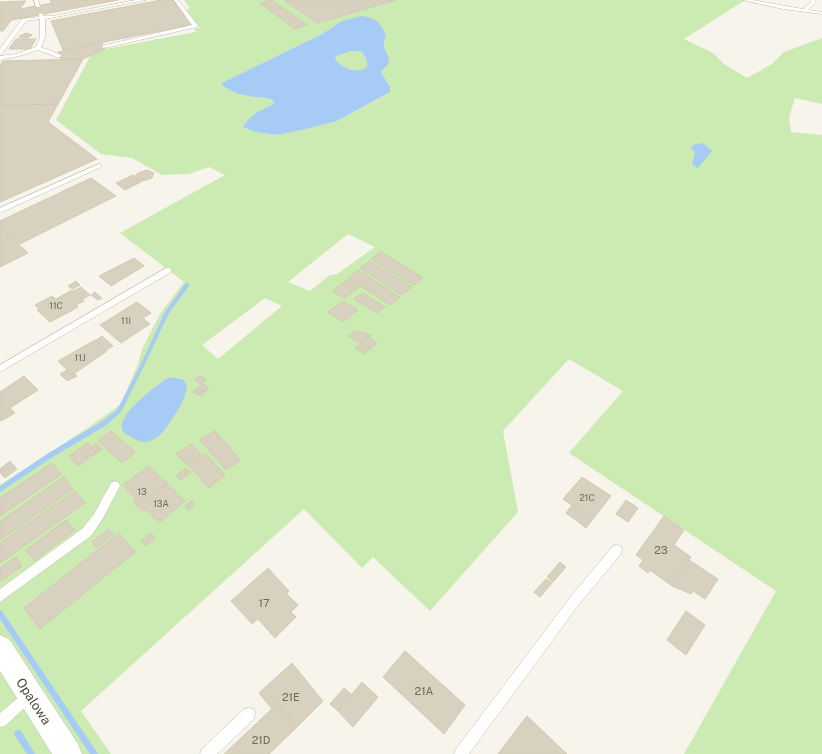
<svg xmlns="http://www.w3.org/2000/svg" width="822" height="754" viewBox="0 0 822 754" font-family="'Public Sans',sans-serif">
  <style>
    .green { fill: #cbebb3; fill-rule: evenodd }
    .water { fill: #a6cbf4; fill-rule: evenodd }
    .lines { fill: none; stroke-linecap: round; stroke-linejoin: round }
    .stream { fill: #a6cbf4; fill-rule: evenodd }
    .building { fill: #d8d1bf; stroke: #d3cab2 }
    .service-casing { stroke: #c2bdad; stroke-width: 1 }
    .minor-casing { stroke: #c2bdad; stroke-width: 1 }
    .service { fill: #fff; fill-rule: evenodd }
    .minor { fill: #fff; fill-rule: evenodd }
    .labels { text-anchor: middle; stroke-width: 3; stroke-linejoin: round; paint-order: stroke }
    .number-label { font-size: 9px; fill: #6e685a }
    .near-number-label { font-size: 11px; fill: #6e685a }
    .near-street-label { font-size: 13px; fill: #4b4538; stroke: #fff }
  </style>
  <rect width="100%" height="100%" fill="#f6f4eb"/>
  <g class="green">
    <path d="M184 0H745L684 39 713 53 724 64 747 78 772 64 784 52 822 38V104L795 98 789 117 791 132 822 135V754H684L776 591 569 453 623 391 569 359 503 431 518 512 430 611 373 557 362 568 304 509 81 711 111 754H0V485L89 427 121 404 138 364 142 349 155 324 162 311 184 282 120 233 225 175 209 167 189 174 162 175 132 158 101 154 56 120 91 55 105 49 196 32 194 29 200 28 186 10 190 8ZM342 21 386 37C383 43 383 48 387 53L385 66 381 72 390 87 387 94 337 121 277 135 256 132 245 123 265 108 274 104V102L264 97 241 95 222 83 322 34ZM348 234 375 247 337 274 330 275 310 291 288 282ZM265 298 282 306 218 359 202 345Z"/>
    <path d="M351 51 362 52 367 60 368 67C358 74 342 69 335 59L336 56Z"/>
  </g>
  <g class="water">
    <path d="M362 16C376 18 382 23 386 37 380 50 389 51 389 63L381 72 390 87V92L337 121 310 128 277 135 256 132 243 127C248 116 263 109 274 104V102C267 96 257 98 249 96 239 95 230 91 222 85V83L322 34 342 21ZM351 51 362 52 367 60V67C358 74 342 69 335 59L336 56Z"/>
    <polygon points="703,143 712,151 698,168 692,165 695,152 691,149 692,146 696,144"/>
    <path d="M170 377 184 380 187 386C185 399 179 409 172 419 162 435 150 450 131 437 128 435 123 433 122 429 118 413 158 384 170 377Z"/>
  </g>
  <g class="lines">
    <g class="stream">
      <polygon points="187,283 189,284 189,286 169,313 144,366 121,412 105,426 51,458 0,492 0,486 47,454 101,422 117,410 140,366 165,312 185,284"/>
      <polygon points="0,610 2,611 98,754 90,754 0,619"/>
      <polygon points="18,730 21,731 35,754 27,754 14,734 15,731"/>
    </g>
  </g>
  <g class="building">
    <polygon points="50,0 118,0 55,12"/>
    <polygon points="161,0 173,0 191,25 63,50 51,21"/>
    <polygon points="272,0 307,25 295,29 260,3"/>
    <polygon points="284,0 396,0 317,23"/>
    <polygon points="26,1 3,31 0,31 0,2"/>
    <polygon points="52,3 55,12 12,20 20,9"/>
    <polygon points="27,33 32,35 27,38 19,37 21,35"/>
    <polygon points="16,39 36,39 30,49 9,49"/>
    <polygon points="102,43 105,49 83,59 61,59 58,52"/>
    <polygon points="83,59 58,104 0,106 0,65 3,61"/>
    <polygon points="58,104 48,122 97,159 0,202 0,106"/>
    <polygon points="147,170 154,173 152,178 143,181 136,179 135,176 138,173"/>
    <polygon points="133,175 141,182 125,190 116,183"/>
    <polygon points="91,178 116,196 20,244 0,227 0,221"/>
    <polygon points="0,227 28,253 0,267"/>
    <polygon points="381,252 423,278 414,285 371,259"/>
    <polygon points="134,258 144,266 111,286 99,276"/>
    <polygon points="370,261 412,287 402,295 360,268"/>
    <polygon points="358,270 400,297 390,305 348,278"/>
    <polygon points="347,280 359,287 344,298 332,291"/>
    <polygon points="76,281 80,285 73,289 68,286"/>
    <polygon points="81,287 90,295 83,299 74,291"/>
    <polygon points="72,290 84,301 76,305 78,307 67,313 50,322 37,310 39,309 35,305 52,296 56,299"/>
    <polygon points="95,292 97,294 102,298 98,300 91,295"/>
    <polygon points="363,293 385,307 377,313 354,299"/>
    <polygon points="343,301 358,310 343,322 328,312"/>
    <polygon points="137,302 151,313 143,318 150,324 121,343 100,325"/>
    <polygon points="355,331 371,335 360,344 348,336"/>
    <polygon points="102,336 113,346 106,350 95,341"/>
    <polygon points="368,337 377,343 369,350 360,344"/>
    <polygon points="95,340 107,351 72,375 58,361"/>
    <polygon points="359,345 368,351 365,354 355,348"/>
    <polygon points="67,370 72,375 74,373 77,376 67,381 60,374"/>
    <polygon points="200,375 206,380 201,384 195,379"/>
    <polygon points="24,376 38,390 2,413 0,411 0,392"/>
    <polygon points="202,384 209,388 205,392 198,388"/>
    <polygon points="198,388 205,392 200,396 193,392"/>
    <polygon points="10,408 15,413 1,421 0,413 2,413"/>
    <polygon points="111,431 135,452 122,463 98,441"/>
    <polygon points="215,431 240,460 226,470 200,440"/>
    <polygon points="88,443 96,453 88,459 79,449"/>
    <polygon points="96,443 102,449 96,453 91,447"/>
    <polygon points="191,444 201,454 187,465 176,454"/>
    <polygon points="79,449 88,459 78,466 69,456"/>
    <polygon points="205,453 225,475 209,488 189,465"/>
    <polygon points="10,461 17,469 5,478 0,473 0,469"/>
    <polygon points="52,463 61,474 0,516 0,498"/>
    <polygon points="149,466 167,483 137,506 133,502 136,499 123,485"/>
    <polygon points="186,468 191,472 180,480 176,476"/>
    <polygon points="64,477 73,489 0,540 0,521"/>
    <polygon points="582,477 611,496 592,520 563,499"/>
    <polygon points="167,483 185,501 159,523 145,509 142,511 137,506"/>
    <polygon points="75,491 85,503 0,563 0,543"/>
    <polygon points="626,500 638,508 628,522 616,514"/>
    <polygon points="192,501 195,505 188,510 185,506"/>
    <polygon points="572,505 592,520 586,528 566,513"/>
    <polygon points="664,516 684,530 674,545 691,557 672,586 650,570 648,573 639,566 643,560 636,555"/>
    <polygon points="66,520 75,530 34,561 26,550"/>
    <polygon points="109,529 114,534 96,548 92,542"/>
    <polygon points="119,533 135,552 40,629 24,608"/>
    <polygon points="151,533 155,538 146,546 141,541"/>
    <polygon points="16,557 22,566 1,581 0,568"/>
    <polygon points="689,560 718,579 705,599 693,591 691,594 672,586"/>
    <polygon points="560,562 566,567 553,582 547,577"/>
    <polygon points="268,568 289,591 286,593 298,605 291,612 296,617 275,638 258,619 252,624 231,601"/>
    <polygon points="546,579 552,583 540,597 534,592"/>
    <polygon points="686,611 705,625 686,655 667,640"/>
    <polygon points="405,651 465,705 444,734 383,677"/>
    <polygon points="292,663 323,701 297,727 278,703 272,709 259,693"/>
    <polygon points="362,682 378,697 353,727 338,711"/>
    <polygon points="344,688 351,694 338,711 330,704"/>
    <polygon points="278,703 297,727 269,754 224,754"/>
    <polygon points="527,716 567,754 498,754"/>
  </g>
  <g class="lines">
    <g class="service-casing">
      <g id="service">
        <polygon points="34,0 38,0 40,7 36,7"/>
        <polygon points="136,0 146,0 45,19 45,37 41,47 61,55 61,57 57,57 38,50 19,56 0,60 0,56 16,54 36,47 40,37 40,19 26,21 2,54 0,55 0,49 22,19 39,17 39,14 41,13 44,16 53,16"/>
        <polygon points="174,0 178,0 198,26 197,27 104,48 101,46 192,25"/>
        <polygon points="743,0 752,0 803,9 811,2 810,0 815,0 816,2 808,10 822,12 822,14 783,9"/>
        <polygon points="99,164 101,165 101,167 0,213 0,208"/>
        <polygon points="168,267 172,270 171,272 0,372 0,365"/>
        <polygon points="115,481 119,483 120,486 102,520 91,536 0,602 0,589 83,528 94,514 111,483"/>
        <polygon points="617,545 621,546 622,550 621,554 580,603 469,754 454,754 456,749 572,595 613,546"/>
        <polygon points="29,690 33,692 35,696 33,700 5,726 0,727 0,713 25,692"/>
        <polygon points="249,708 254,709 255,714 254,719 217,754 200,754 202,749 244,709"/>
      </g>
    </g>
    <g class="minor-casing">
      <polygon id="minor" points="0,635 9,639 78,744 82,754 52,754 0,671"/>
    </g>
    <use href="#service" class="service"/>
    <use href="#minor" class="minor"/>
  </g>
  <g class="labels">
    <g class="number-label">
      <text x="56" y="309">11C</text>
      <text x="126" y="324">11I</text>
      <text x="80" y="361">11J</text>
      <text x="142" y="495">13</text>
      <text x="587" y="501">21C</text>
      <text x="161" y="507">13A</text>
    </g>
    <g class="near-number-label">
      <text x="661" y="554">23</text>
      <text x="264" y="607">17</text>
      <text x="424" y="695">21A</text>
      <text x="291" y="701">21E</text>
      <text x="261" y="744">21D</text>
    </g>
    <g class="near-street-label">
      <text transform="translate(34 701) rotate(57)" y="5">Opalowa</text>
    </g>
  </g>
</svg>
